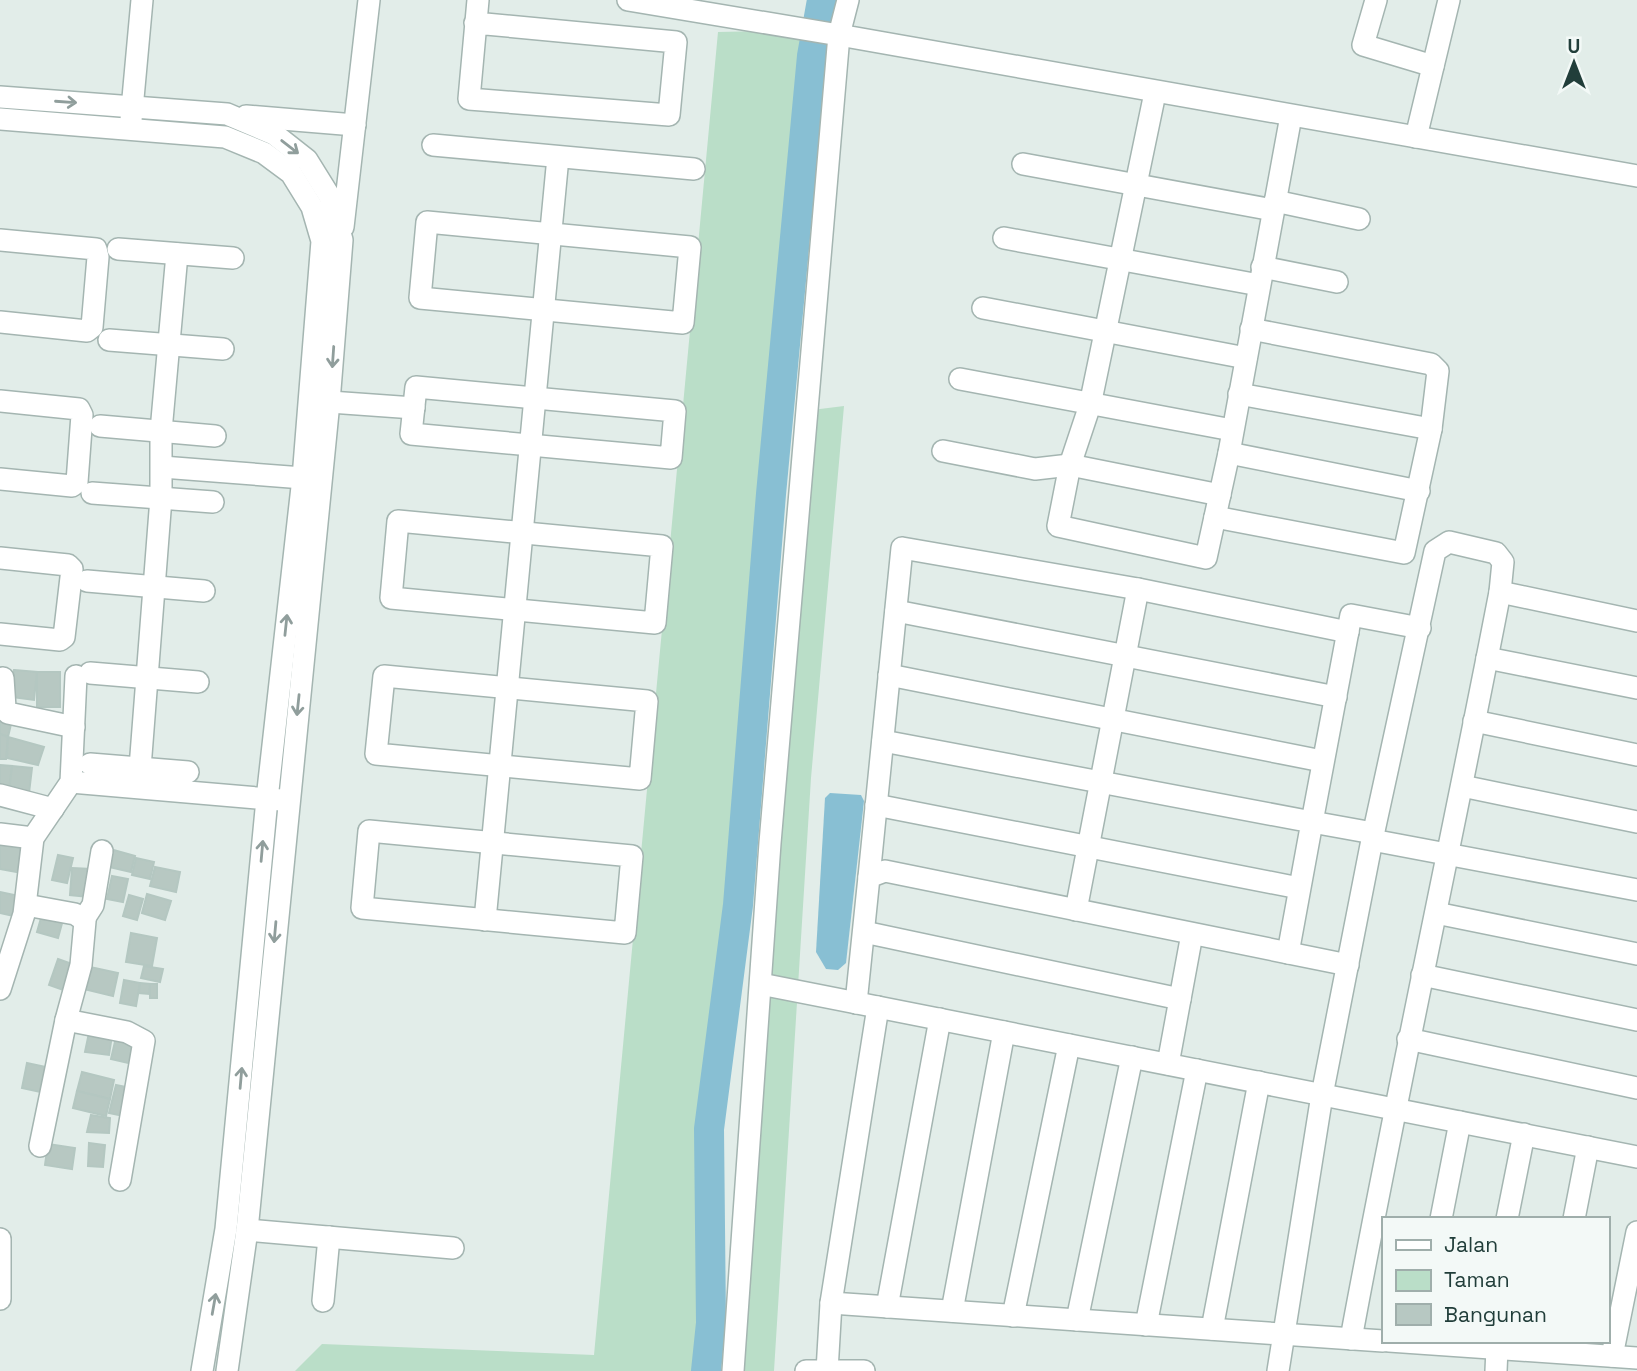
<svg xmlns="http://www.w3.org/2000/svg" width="1637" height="1371" font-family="'Space Grotesk',sans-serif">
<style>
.green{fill:#badec8}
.water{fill:#88bfd3}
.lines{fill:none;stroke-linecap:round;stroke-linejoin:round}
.river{stroke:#88bfd3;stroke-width:30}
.building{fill:#b7c8c2;stroke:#b4c7c1;stroke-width:2}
.minor-casing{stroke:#a4b5b1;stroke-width:24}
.minor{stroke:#fff;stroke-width:21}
.oneway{stroke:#909e9c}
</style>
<rect width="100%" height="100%" fill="#e2ede9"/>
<!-- green -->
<g class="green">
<polygon points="816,30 778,419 738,905 709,1134 711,1323 706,1371 295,1371 322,1344 594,1355 718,32"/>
<polygon points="844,406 811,778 774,1371 732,1371 804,411"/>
</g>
<!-- water -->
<polygon class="water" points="830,793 861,795 864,801 846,963 838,970 826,969 816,952 825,798"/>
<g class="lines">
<!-- river -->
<polyline class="river" points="706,1371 711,1323 709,1129 738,905 771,494 812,56 822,0"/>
</g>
<!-- building -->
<g class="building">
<polygon points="14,670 37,672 34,700 11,697"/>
<rect x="37" y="672" width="23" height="35"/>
<polygon points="0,717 12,720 8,737 0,734"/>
<polygon points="0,734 8,737 6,759 0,759"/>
<polygon points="8,737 44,747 38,765 7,758"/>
<polygon points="0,765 12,766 9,790 0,789"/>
<polygon points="12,766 32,768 29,793 9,792"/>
<polygon points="0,837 23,842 17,872 0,869"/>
<polygon points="110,849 135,856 131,872 105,866"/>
<polygon points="58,855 73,858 67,883 52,880"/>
<polygon points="136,858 154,862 150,879 132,875"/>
<polygon points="155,867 180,872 176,892 150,886"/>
<polygon points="72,868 91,869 88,897 70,895"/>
<polygon points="112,876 128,879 123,902 107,899"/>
<polygon points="0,892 19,896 14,916 0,913"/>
<polygon points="147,894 171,901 165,920 142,913"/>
<polygon points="129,895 143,899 137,920 123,916"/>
<polygon points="43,911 64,916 58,938 37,932"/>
<polygon points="131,933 157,938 152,966 126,962"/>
<polygon points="58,959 78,966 69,992 49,985"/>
<polygon points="144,966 163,969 160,982 141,978"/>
<polygon points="90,967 118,973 113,996 84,989"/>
<polygon points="124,980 140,983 136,1006 120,1003"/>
<polygon points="140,983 150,984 149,994 139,993"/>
<rect x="150" y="984" width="7" height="14"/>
<polygon points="90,1028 113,1029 109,1055 85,1052"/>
<polygon points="117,1033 139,1038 133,1064 111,1059"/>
<polygon points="27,1063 55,1069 50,1094 22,1088"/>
<polygon points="82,1072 114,1080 110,1099 77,1091"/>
<polygon points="116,1085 131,1088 124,1116 109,1113"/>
<polygon points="77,1091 110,1099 106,1116 73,1108"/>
<polygon points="91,1115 110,1118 109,1133 87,1132"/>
<polygon points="89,1143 105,1145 103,1167 88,1166"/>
<polygon points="48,1144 75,1148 72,1169 45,1165"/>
</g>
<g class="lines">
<!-- minor casing -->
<g class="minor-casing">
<g id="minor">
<polyline points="628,0 839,35 770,843 733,1371"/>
<polyline points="848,0 839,35 1637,176"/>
<polyline points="1376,0 1363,45 1433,66"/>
<polyline points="475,23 676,42 669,115 469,99 478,0"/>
<polyline points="1155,93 1090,405 1070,465 1058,526 1206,558 1229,453 1291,116"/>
<polyline points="0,97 227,114 274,134 307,160 330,197 342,240 329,402 247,1230 227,1371"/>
<polyline points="246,116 355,125"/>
<polyline points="0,119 225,137 264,153 291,173 312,207 322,241 303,478 267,799 226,1229 202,1371"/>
<polyline points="131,120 142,0"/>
<polyline points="1416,137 1449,0"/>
<polyline points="433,145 694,169"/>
<polyline points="1023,164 1273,210"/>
<polyline points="1275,201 1359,219"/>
<polygon points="427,222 690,247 683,323 420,298"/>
<polyline points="343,227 369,0"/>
<polyline points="1004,238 1259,285"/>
<polyline points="0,240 96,249 98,257 92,327 87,331 0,322"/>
<polyline points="118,249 233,258"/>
<polyline points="1262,267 1337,282"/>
<polyline points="983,308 1246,358"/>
<polyline points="109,340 223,349"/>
<polyline points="960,379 1232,430"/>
<polygon points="416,387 675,411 671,458 411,434"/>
<polyline points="1239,394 1431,429 1438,371 1431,364 1251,329"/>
<polyline points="0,401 79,409 82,415 77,482 72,486 0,479"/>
<polyline points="316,401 414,408"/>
<polyline points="100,426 215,436"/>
<polyline points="943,451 1035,469 1070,465 1220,495"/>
<polyline points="1229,453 1419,491"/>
<polyline points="162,467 303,478"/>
<polyline points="92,493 213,502"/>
<polyline points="1215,517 1404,553 1431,429"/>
<polygon points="398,521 662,546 655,623 391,598"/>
<polyline points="0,558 68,565 72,569 64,637 60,640 0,634"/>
<polyline points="87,581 204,591"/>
<polyline points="896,611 1336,697"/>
<polyline points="1487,658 1637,688"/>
<polyline points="90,673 198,682"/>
<polyline points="889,675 1322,761"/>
<polygon points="384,676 647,701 640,779 376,754"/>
<polyline points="3,678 5,708 8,713 74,727"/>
<polyline points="1474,721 1637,755"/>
<polyline points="883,741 1312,822 1288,953"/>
<polyline points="90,764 188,772"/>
<polyline points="140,768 161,498 161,431 177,254"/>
<polyline points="71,782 281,800"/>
<polyline points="1462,786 1637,822"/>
<polyline points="0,795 53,809"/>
<polyline points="876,805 1299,888"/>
<polygon points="369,831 632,856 625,933 362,908"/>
<polyline points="1373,833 1312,822 1351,615 1420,628"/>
<polyline points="0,834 33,838"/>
<polyline points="1372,840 1637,890"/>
<polyline points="869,877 902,548 1138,589 1348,632"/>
<polyline points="26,905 75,914 85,921 81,965 66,1020 127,1032 144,1041 120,1180"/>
<polyline points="1076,910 1138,589"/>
<polyline points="1436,913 1637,954"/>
<polyline points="84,919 93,905 102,851"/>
<polyline points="485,920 558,157"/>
<polyline points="864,932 1180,999"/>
<polyline points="1422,975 1637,1020"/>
<polyline points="761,984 1637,1157"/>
<polyline points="0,989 24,914 33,838 71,782 76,676"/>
<polyline points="856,1003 869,877 885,871 1348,965"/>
<polyline points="1408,1039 1637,1088"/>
<polyline points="1168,1064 1192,934"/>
<polyline points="40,1146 66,1020"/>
<polyline points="1441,1219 1460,1122"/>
<polyline points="1507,1219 1524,1134"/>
<polyline points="1574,1219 1588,1147"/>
<polyline points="247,1230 453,1248"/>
<polyline points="0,1239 0,1299"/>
<polyline points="323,1301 329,1237"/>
<polyline points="831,1303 1383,1341"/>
<polyline points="887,1307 940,1019"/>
<polyline points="952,1311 1004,1032"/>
<polyline points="1013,1316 1069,1045"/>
<polyline points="1077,1320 1132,1057"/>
<polyline points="1146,1325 1197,1070"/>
<polyline points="1212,1329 1259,1082"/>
<path d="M 1351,1339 C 1397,1089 1452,841 1500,592"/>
<polyline points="1389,1341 1637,1358"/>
<polyline points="1612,1356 1637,1232"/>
<polyline points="806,1371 864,1371"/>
<polyline points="827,1371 831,1303 878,1007"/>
<polyline points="1278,1371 1322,1095 1372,840 1435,551 1449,542 1496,553 1503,562 1500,592 1637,621"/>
<polyline points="1496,1371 1497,1348"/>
</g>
</g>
<!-- minor -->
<use href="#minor" class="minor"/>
</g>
<!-- one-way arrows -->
<defs><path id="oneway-shaft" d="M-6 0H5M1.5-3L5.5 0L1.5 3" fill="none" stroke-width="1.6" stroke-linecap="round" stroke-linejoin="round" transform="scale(1.75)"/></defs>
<g class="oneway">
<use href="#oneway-shaft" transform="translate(66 102) rotate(4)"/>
<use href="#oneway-shaft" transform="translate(290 147) rotate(38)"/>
<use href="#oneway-shaft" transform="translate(333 357) rotate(94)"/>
<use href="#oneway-shaft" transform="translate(286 625) rotate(-84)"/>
<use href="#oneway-shaft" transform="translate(298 705) rotate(96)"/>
<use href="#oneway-shaft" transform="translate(262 851) rotate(-85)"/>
<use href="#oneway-shaft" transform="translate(275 932) rotate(95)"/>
<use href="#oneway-shaft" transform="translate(241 1078) rotate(-85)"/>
<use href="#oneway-shaft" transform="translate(214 1304) rotate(-80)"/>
</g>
<!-- legend -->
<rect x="1382" y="1217" width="228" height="126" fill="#f3f9f7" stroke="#9faeab" stroke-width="2"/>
<rect x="1396" y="1240" width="35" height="10" fill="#ffffff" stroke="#9faeab" stroke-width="2"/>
<text x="1444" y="1252" font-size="21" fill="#213e3a">Jalan</text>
<rect x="1396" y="1270" width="35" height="21" fill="#badec8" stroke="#9faeab" stroke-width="2"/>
<text x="1444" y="1287" font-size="21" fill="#213e3a">Taman</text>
<rect x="1396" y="1304" width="35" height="21" fill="#b7c8c2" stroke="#9faeab" stroke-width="2"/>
<text x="1444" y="1322" font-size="21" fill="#213e3a">Bangunan</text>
<!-- north arrow -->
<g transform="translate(1574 63)" stroke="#f3f9f7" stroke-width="5" paint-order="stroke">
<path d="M0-5L12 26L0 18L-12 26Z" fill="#213e3a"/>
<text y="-10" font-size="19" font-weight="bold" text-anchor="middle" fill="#213e3a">U</text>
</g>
</svg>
